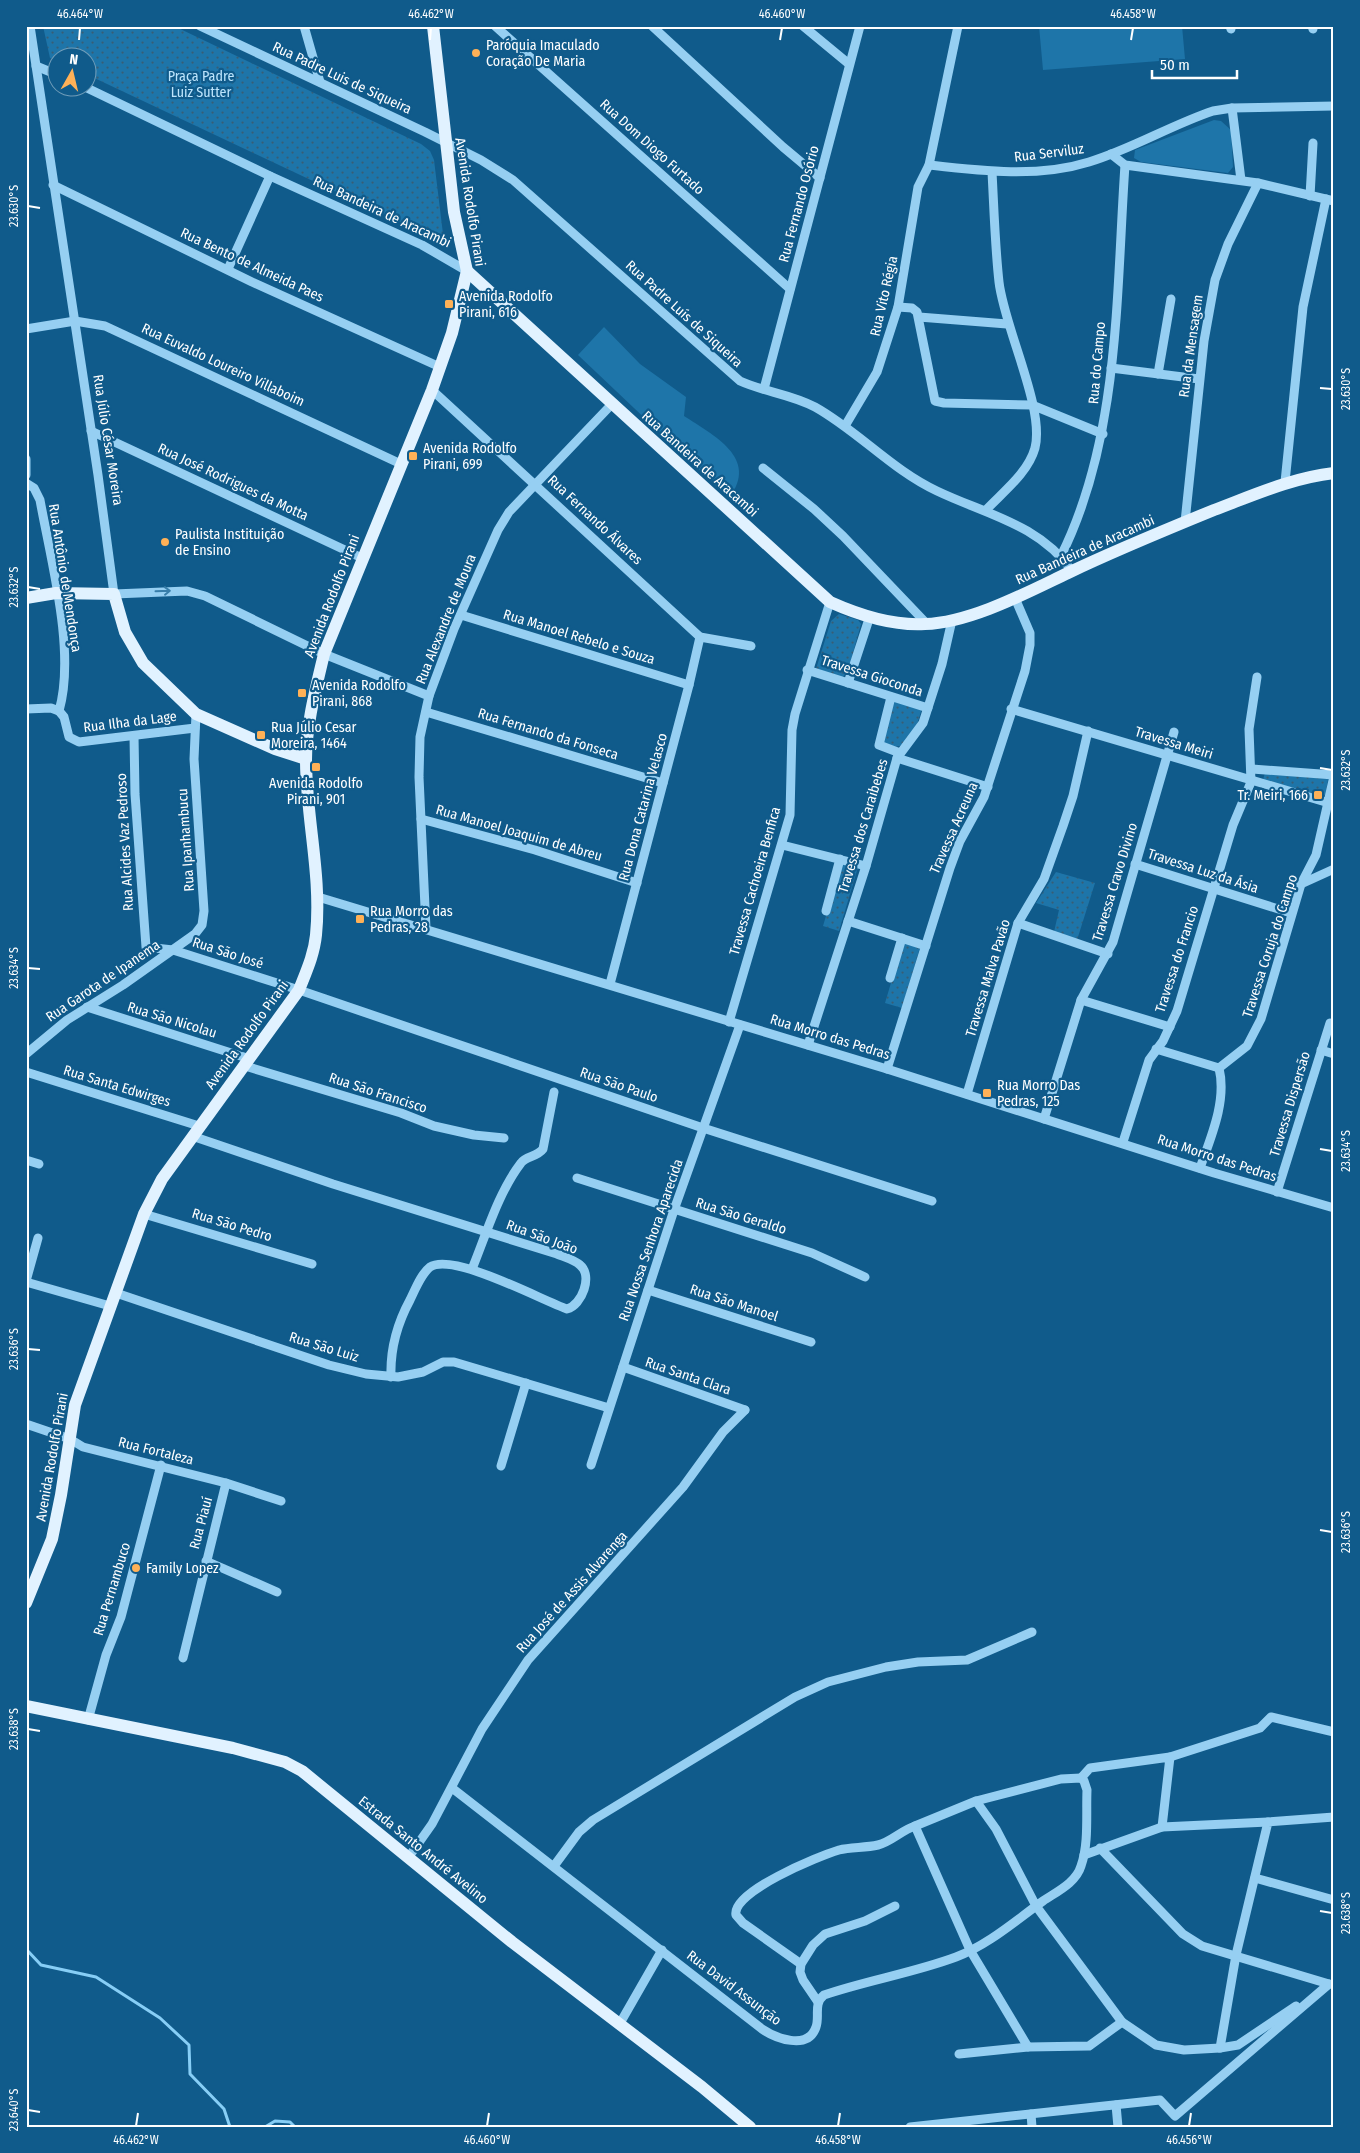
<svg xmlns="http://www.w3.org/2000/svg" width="1360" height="2153" font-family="'Fira Sans Condensed',sans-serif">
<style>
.grass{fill:#1e75a9}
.park{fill:url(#park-dots)}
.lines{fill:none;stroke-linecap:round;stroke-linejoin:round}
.stream{stroke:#87cef6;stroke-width:3}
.minor{stroke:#96cff2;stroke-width:9}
.major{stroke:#e1f2ff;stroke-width:12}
.oneway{stroke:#387eaa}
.ticks{fill:none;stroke:#fff;stroke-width:2}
.poi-dot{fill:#ffb157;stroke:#105b8b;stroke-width:2}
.labels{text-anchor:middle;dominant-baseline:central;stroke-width:4.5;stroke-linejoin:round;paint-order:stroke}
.poi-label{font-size:14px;fill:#fff;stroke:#105b8b;text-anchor:start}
.park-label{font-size:14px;fill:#bde5fd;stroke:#105b8b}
.street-label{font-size:14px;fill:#fff;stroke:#105b8b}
.neatline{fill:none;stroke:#fff;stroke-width:2}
.ticks-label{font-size:12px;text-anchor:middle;fill:#fff}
</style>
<defs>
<pattern id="park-dots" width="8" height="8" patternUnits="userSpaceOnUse" patternTransform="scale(1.25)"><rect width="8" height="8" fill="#1e75a9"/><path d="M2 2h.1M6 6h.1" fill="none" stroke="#375e76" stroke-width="1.8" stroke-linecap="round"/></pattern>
</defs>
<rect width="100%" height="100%" fill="#105b8b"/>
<!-- grass -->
<g class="grass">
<polygon points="1039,26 1182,26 1185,59 1043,70"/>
<polygon points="1214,120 1221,121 1231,130 1233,167 1228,173 1141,162 1134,158 1135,150"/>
<path d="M 604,327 L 640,364 L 686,397 L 684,416 C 713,435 760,458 729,498 L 578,355 Z"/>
</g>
<!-- park -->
<g class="park">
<polygon points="43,26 174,26 421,144 430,151 434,160 443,234 438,239 434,238 88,75 88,58 58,58 57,61 50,58"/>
<polygon points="839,614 858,620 861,624 848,671 842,678 816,669 831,621"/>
<polygon points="894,701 922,708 916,728 904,745 895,747 882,743"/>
<polygon points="1265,773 1328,779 1326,794 1322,797 1262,783"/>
<polygon points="842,862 858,867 839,931 823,926"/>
<polygon points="1056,872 1095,883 1077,940 1054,932 1059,910 1036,903"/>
<polygon points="904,939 921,944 902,1008 885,1003"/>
</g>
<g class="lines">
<!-- stream -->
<g class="stream">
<polyline points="26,1949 41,1965 96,1977 160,2018 189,2045 190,2074 224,2109 230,2127"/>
<polyline points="265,2127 275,2121 290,2122 295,2127"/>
</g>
<!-- minor -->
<g class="minor">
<polyline points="30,26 98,475 114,594 187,591 205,596 324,654 429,696"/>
<path d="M 200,26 L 425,132 L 481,160 L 513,180 L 740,381 C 764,392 791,394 815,407 C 858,431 892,470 937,491 C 985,514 1039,524 1072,571"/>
<polyline points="304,26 320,82"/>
<polyline points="495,26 790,289"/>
<polyline points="652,26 783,147 820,178"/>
<polyline points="803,26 849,64"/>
<polyline points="1230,26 1231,29"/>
<polyline points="1312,26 1313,29"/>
<polyline points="36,66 58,75"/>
<polyline points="87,88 270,176 422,245 467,271"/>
<polyline points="1232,108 1241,180"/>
<polyline points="1111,154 1125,165 1258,183 1334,201"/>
<path d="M 929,165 C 981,171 1038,178 1089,162 C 1132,149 1171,125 1213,111 L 1232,108 L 1334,106"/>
<polyline points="53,185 252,282 440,367"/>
<polyline points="1310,196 1313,143"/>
<polyline points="228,269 270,176"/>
<polyline points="898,307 912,308 917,312 935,401 944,403 1032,405 1103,434"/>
<polyline points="919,317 1007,324"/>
<polyline points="26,329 75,321 105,326 401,464"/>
<polyline points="1111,368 1199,379"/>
<polyline points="1158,374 1171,299"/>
<polyline points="764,389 860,26"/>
<polyline points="432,390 700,637 751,646"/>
<polyline points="845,426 877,372 898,307 918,187 929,165 958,26"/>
<polyline points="91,431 362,558"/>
<polyline points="26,459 26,475"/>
<polyline points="763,468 814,509 843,536 927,624"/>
<polyline points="1285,482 1303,307 1326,199"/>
<path d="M 26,483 L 34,488 L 40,500 C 51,561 76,652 59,711"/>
<path d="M 986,510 C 1003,492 1028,473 1035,448 C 1045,408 1004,327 999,282 C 995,246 994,209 992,172"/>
<polyline points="1185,522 1204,341 1215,280 1228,244 1258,183"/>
<path d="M 1061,556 C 1120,437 1116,295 1125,165"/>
<polyline points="461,615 689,685"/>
<polyline points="807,670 928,708"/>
<polyline points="848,683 870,616"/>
<polyline points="891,697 879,745 900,753"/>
<polyline points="26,709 51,708 59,711"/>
<polyline points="1011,709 1329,803"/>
<polyline points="59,711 64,717 69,737 79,742 195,728"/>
<polyline points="426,712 663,783"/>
<polyline points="134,736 135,794 146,947 173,950 299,990 703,1128 932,1201"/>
<polyline points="897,758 988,787"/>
<polyline points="1252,769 1334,775"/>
<polyline points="421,819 535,850 637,883"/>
<polyline points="782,845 866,866"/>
<polyline points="1135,864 1291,913"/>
<polyline points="1301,884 1334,869"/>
<polyline points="318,897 887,1069 1214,1173 1334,1208"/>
<polyline points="826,911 840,859"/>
<polyline points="848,921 926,946"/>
<polyline points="1018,923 1108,954"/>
<polyline points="426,929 419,777 420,737 429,696 454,629 498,530 509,512 612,404"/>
<polyline points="890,978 902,938"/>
<polyline points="610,984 689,685 700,637"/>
<polyline points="1081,1000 1170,1027"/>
<polyline points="87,1007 250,1059"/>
<polyline points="729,1022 790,815 792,730 795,714 830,602"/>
<polyline points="808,1045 866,866 897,758 923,723 942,664 952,620"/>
<polyline points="1156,1049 1219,1068"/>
<polyline points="1321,1050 1334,1054"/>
<polyline points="26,1054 67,1020 123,985 195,934 202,925 204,911 194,759 196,714"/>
<polyline points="245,1066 401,1113 434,1126 474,1135 504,1138"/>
<polyline points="887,1069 950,868 960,841 984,797 1025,671 1030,645 1030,633 1015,598"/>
<polyline points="26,1072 199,1126"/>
<polyline points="967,1094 1018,923 1044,879 1063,826 1073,796 1088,731"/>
<polyline points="1044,1119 1081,1000 1113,942 1174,732"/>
<path d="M 192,1136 L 333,1184 L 557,1254 C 564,1257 575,1260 580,1265 C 593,1276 582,1305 567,1309 C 541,1300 453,1252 430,1267 C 421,1274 415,1290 410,1300 C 397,1324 390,1349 391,1377"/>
<polyline points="1123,1142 1149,1060 1163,1041 1177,1011 1233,825 1251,782 1249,729 1257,677"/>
<polyline points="26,1160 39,1164"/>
<path d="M 1200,1168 C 1211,1137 1227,1101 1219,1068 L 1247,1046 L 1261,1019 L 1301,884 L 1316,855 L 1334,776"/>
<polyline points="577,1178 812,1253 865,1277"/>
<polyline points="1277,1192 1330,1023"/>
<polyline points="144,1214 312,1264"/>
<path d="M 472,1269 C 486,1235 498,1193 521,1163 C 526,1156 537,1157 543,1149 L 554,1092"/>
<polyline points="26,1281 38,1238"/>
<polyline points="26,1282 110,1306"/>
<polyline points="648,1290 811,1342"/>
<polyline points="116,1293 329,1365 366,1374 398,1377 423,1372 443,1362 454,1362 609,1408"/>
<polyline points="623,1367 745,1410"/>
<polyline points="26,1424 70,1439 83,1447 226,1483 281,1501"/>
<polyline points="591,1465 674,1210 740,1025"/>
<polyline points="501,1466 526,1383"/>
<polyline points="206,1561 277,1592"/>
<polyline points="183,1658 226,1483"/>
<polyline points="88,1720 106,1655 121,1617 161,1465"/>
<polyline points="1170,1757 1260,1728 1271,1717 1334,1732"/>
<polyline points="1081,1778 1090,1768 1170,1757 1162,1827"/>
<path d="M 452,1788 L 762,2029 C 775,2038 808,2051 816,2027 C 820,2016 813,2004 824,1995 C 868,1980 913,1973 956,1957 C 988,1945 1015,1921 1043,1901 C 1056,1892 1076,1883 1081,1866 C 1089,1844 1086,1814 1087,1790 L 1084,1781 L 1081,1778 L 1061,1779 L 976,1801 L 996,1829 L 1036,1906 L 1122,2022"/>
<polyline points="915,1826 976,1801"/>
<polyline points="1100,1848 1183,1934 1202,1946 1329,1984"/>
<polyline points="1084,1855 1162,1827 1268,1822"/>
<polyline points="408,1858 432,1824 482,1729 528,1660 683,1487 723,1432 745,1410"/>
<polyline points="554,1866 579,1832 593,1820 795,1697 828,1682 886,1667 918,1662 967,1660 1032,1632"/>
<polyline points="1255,1878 1334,1900"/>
<path d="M 801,1964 L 743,1923 L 736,1915 C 731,1892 819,1856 839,1850 C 851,1847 865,1848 878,1845 C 891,1842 902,1830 915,1826 L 970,1950 L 1028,2047"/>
<polyline points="818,2002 803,1980 800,1972 801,1964 813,1945 825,1934 865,1921 895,1906"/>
<polyline points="619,2025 662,1950"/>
<polyline points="1220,2048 1238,2045 1296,2006"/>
<polyline points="959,2054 1028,2047 1089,2046 1122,2022 1156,2045 1184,2050 1220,2048 1236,1955 1268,1822 1334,1817"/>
<polyline points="1116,2105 1118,2127"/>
<polyline points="1031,2114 1032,2127"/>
<polyline points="910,2127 1160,2100 1175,2116 1329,1984"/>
</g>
<!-- major -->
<g class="major">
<path d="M 467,271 L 830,602 C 859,615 893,626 925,624 C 970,623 1028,592 1068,573 C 1116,550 1165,530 1214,510 C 1254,495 1291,478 1334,473"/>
<polyline points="26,598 56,593 114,594 125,632 143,663 196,714 275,749 306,759"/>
<path d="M 26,1603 L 52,1539 L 61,1495 L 75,1405 L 144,1214 L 162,1179 L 299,990 C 306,972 314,955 316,935 C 322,876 306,818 306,760 C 306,725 316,688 324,654 L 432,390 L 452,333 L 467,271 L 454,212 L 433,26"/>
<polyline points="26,1706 233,1748 285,1762 302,1771 512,1942 702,2087 750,2127"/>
</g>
</g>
<!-- one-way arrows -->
<defs><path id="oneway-shaft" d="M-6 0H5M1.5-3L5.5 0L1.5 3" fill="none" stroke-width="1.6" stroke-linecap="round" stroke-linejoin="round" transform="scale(1.25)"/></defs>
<use class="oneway" href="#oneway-shaft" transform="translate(163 591) rotate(-2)"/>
<!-- ticks -->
<path class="ticks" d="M 79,40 L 80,28M 430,40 L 431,28M 780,40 L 782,28M 1131,40 L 1133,28M 28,206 L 40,208M 1320,388 L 1332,389M 28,587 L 40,589M 1320,768 L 1332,770M 28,968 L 40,969M 1320,1149 L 1332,1151M 28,1349 L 40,1350M 1320,1530 L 1332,1532M 28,1729 L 40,1731M 1320,1911 L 1332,1913M 28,2110 L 40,2112M 136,2126 L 138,2113M 487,2126 L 489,2113M 838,2126 L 840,2113M 1189,2126 L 1191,2113"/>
<!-- markers -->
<g class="poi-dot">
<circle cx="476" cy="53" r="5"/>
<rect x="444" y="299" width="10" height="10" rx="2.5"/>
<rect x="408" y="451" width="10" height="10" rx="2.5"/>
<circle cx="165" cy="542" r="5"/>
<rect x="297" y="688" width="10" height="10" rx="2.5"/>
<rect x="256" y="730" width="10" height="10" rx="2.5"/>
<rect x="311" y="762" width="10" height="10" rx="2.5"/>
<rect x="1313" y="790" width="10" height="10" rx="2.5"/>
<rect x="355" y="914" width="10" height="10" rx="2.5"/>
<rect x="982" y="1088" width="10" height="10" rx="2.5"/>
<circle cx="136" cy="1568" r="5"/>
</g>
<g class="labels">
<!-- poi labels -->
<g class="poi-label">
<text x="486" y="45">Paróquia Imaculado<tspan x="486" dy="16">Coração De Maria</tspan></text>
<text x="459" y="296">Avenida Rodolfo<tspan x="459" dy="16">Pirani, 616</tspan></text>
<text x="423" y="448">Avenida Rodolfo<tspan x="423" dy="16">Pirani, 699</tspan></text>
<text x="175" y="534">Paulista Instituição<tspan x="175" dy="16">de Ensino</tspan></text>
<text x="312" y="685">Avenida Rodolfo<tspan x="312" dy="16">Pirani, 868</tspan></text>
<text x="271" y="727">Rua Júlio Cesar<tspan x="271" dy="16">Moreira, 1464</tspan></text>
<text x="316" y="783" text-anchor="middle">Avenida Rodolfo<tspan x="316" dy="16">Pirani, 901</tspan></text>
<text x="1308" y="795" text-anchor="end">Tr. Meiri, 166</text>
<text x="370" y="911">Rua Morro das<tspan x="370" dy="16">Pedras, 28</tspan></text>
<text x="997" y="1085">Rua Morro Das<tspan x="997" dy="16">Pedras, 125</tspan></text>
<text x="146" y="1568">Family Lopez</text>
</g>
<!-- park labels -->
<g class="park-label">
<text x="201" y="76">Praça Padre<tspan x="201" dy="16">Luiz Sutter</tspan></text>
</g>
<!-- street labels -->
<g class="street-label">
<text transform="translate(342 78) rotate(25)">Rua Padre Luis de Siqueira</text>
<text transform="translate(652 147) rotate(42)">Rua Dom Diogo Furtado</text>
<text transform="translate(1049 153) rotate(-7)">Rua Serviluz</text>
<text transform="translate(470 202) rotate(81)">Avenida Rodolfo Pirani</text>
<text transform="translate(799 204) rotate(-75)">Rua Fernando Osório</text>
<text transform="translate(382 212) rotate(25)">Rua Bandeira de Aracambi</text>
<text transform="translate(252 265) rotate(25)">Rua Bento de Almeida Paes</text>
<text transform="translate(884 296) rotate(-77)">Rua Vito Régia</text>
<text transform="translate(684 314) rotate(42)">Rua Padre Luís de Siqueira</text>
<text transform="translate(1191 346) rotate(-82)">Rua da Mensagem</text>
<text transform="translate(1097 363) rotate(-85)">Rua do Campo</text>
<text transform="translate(223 365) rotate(25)">Rua Euvaldo Loureiro Villaboim</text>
<text transform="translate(108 440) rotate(81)">Rua Júlio César Moreira</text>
<text transform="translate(700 464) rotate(42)">Rua Bandeira de Aracambi</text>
<text transform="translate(233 482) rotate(25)">Rua José Rodrigues da Motta</text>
<text transform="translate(595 520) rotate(43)">Rua Fernando Álvares</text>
<text transform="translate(1085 550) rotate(-24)">Rua Bandeira de Aracambi</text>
<text transform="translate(65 578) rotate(81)">Rua Antônio de Mendonça</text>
<text transform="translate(332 596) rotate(-69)">Avenida Rodolfo Pirani</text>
<text transform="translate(446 619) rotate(-68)">Rua Alexandre de Moura</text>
<text transform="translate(579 637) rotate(17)">Rua Manoel Rebelo e Souza</text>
<text transform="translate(872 676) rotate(18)">Travessa Gioconda</text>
<text transform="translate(130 722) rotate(-7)">Rua Ilha da Lage</text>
<text transform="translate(548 734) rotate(17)">Rua Fernando da Fonseca</text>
<text transform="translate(1174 743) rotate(17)">Travessa Meiri</text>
<text transform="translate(643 807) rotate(-75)">Rua Dona Catarina Velasco</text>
<text transform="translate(863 826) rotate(-73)">Travessa dos Caraibebes</text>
<text transform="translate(954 828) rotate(-66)">Travessa Acreuna</text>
<text transform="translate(519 833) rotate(16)">Rua Manoel Joaquim de Abreu</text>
<text transform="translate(186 840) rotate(-94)">Rua Ipanhambucu</text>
<text transform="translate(125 842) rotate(-93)">Rua Alcides Vaz Pedroso</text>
<text transform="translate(1203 871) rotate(18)">Travessa Luz da Ásia</text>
<text transform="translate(755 881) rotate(-74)">Travessa Cachoeira Benfica</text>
<text transform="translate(1115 882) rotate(-73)">Travessa Cravo Divino</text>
<text transform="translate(1270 946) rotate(-72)">Travessa Coruja do Campo</text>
<text transform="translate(228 953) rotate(18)">Rua São José</text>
<text transform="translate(1177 959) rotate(-72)">Travessa do Francio</text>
<text transform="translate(988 978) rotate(-73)">Travessa Malva Pavão</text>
<text transform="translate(103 981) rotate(-34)">Rua Garota de Ipanema</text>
<text transform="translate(172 1020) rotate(17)">Rua São Nicolau</text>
<text transform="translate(247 1035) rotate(-54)">Avenida Rodolfo Pirani</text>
<text transform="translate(830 1037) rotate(17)">Rua Morro das Pedras</text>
<text transform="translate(619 1085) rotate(19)">Rua São Paulo</text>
<text transform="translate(117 1086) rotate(17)">Rua Santa Edwirges</text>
<text transform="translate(378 1093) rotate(18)">Rua São Francisco</text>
<text transform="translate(1290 1104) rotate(-73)">Travessa Dispersão</text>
<text transform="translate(1217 1158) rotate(18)">Rua Morro das Pedras</text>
<text transform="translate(741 1216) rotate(17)">Rua São Geraldo</text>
<text transform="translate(232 1225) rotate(17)">Rua São Pedro</text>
<text transform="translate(542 1237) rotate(20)">Rua São João</text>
<text transform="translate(651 1240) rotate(-71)">Rua Nossa Senhora Aparecida</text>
<text transform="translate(734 1303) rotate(18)">Rua São Manoel</text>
<text transform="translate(324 1347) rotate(17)">Rua São Luiz</text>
<text transform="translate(688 1376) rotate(19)">Rua Santa Clara</text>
<text transform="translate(156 1451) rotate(14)">Rua Fortaleza</text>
<text transform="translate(52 1457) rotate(-80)">Avenida Rodolfo Pirani</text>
<text transform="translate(201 1523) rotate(-75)">Rua Piauí</text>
<text transform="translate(112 1589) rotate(-73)">Rua Pernambuco</text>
<text transform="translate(572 1592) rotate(-48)">Rua José de Assis Alvarenga</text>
<text transform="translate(423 1850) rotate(39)">Estrada Santo André Avelino</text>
<text transform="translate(734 1988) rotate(37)">Rua David Assunção</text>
</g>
</g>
<!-- border -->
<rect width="1360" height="2153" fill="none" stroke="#105b8b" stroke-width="55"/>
<!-- north arrow -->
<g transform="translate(72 72) rotate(8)"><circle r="24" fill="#105b8b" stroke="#709db9"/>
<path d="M0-4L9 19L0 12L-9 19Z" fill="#ffb157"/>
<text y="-8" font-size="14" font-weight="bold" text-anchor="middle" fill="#ffffff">N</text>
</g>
<!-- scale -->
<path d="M1152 70v8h85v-8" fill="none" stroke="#ffffff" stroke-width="2.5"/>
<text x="1160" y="70" font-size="15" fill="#ffffff" stroke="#105b8b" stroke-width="4" paint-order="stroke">50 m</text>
<rect x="28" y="28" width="1304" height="2098" class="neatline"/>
<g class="ticks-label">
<text x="80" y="18">46.464°W</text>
<text x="431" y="18">46.462°W</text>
<text x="782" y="18">46.460°W</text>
<text x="1133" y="18">46.458°W</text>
<text transform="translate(14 206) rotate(-90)" y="4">23.630°S</text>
<text transform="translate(1346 389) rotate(-90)" y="4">23.630°S</text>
<text transform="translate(14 587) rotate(-90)" y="4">23.632°S</text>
<text transform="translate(1346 770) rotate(-90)" y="4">23.632°S</text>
<text transform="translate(14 968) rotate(-90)" y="4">23.634°S</text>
<text transform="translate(1346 1151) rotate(-90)" y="4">23.634°S</text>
<text transform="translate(14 1349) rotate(-90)" y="4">23.636°S</text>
<text transform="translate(1346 1532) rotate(-90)" y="4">23.636°S</text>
<text transform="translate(14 1729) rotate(-90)" y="4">23.638°S</text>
<text transform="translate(1346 1913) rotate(-90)" y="4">23.638°S</text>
<text transform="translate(14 2110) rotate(-90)" y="4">23.640°S</text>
<text x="136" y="2144">46.462°W</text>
<text x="487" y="2144">46.460°W</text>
<text x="838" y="2144">46.458°W</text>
<text x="1189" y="2144">46.456°W</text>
</g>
</svg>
